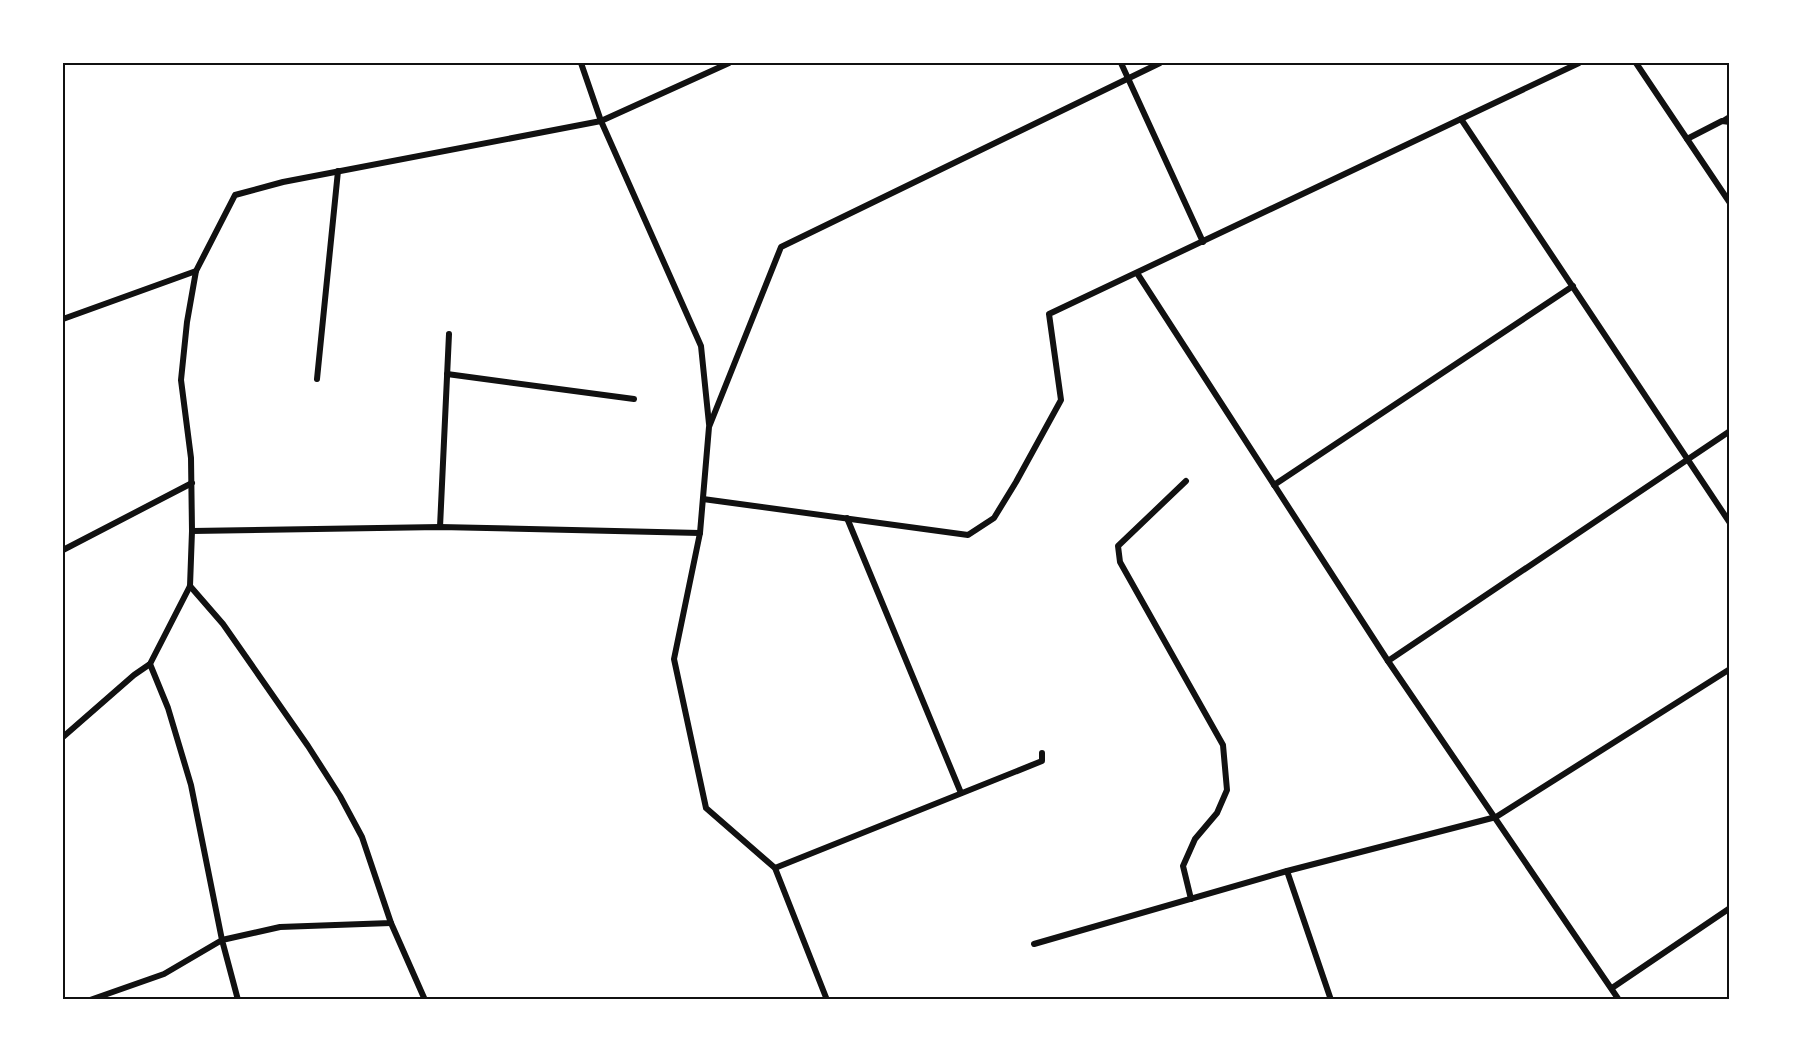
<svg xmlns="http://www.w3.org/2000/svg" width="1793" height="1063" font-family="'Public Sans',sans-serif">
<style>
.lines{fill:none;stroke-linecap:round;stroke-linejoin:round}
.service{stroke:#111;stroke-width:4.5}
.minor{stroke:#111;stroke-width:6}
.neatline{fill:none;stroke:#111;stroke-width:2}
</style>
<rect width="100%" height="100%" fill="#fff"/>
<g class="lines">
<!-- service -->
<polyline class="service" points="1722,121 1730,116"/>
<!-- minor -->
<g class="minor">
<polyline points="581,63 601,121 701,346 709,424"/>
<polyline points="1121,63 1203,242"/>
<polyline points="1636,63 1730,203"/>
<polyline points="1461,119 1730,523"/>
<polyline points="1687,139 1722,121 1730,122"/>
<polyline points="1137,273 1388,661 1619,1000"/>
<polyline points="63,319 196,271 235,195 283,182 601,121 729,63"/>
<polyline points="447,374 634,399"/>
<polyline points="317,379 338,171"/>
<polyline points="1186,481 1118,546 1120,562 1223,745 1227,790 1217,813 1195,839 1183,866 1191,899"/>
<polyline points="1274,485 1573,286"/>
<polyline points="703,499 968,535 994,518 1016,482 1061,400 1049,314 1579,63"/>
<polyline points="847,518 961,793"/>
<polyline points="440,527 449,334"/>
<polyline points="192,531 440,527 700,533"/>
<polyline points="63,550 192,483"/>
<polyline points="190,586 223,624 308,746 340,796 362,837 391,923 280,927 222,940 238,1000"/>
<polyline points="1388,661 1730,431"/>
<polyline points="63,737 134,675 150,664 190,586 192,531 191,458 181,380 187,322 196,271"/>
<polyline points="775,868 1042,761 1042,753"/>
<polyline points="1287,871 1331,1000"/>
<polyline points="391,923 425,1000"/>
<polyline points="1034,944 1287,871 1496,817 1730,669"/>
<polyline points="1612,988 1730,908"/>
<polyline points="90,1000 164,974 222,940 191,785 168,708 150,664"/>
<polyline points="827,1000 775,868 706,808 674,659 700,533 709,427 781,247 1160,63"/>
</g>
</g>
<!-- border -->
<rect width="1793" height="1063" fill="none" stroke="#ffffff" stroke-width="129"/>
<rect x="64" y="64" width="1664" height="934" class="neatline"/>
</svg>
